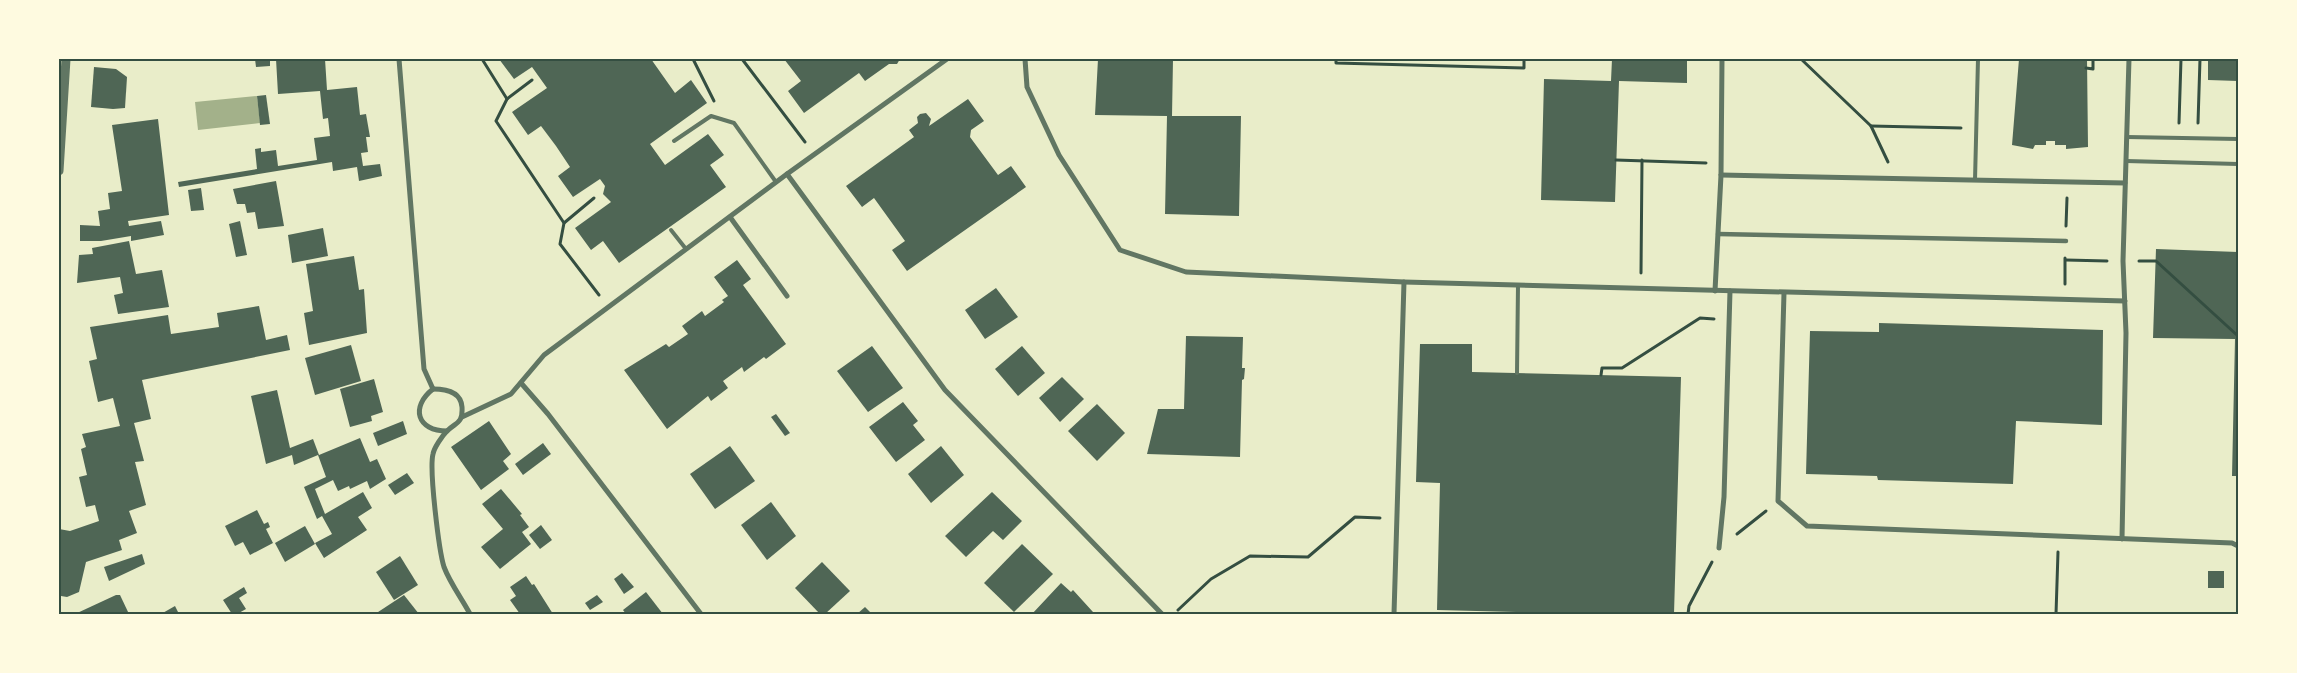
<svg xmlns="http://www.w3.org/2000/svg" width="2297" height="673" font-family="'Space Grotesk',sans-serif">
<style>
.water{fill:#a3b18a}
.building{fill:#4f6655}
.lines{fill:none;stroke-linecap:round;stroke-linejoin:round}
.path{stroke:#344e41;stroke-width:3}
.service{stroke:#617663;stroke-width:4}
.pedestrian{stroke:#617663;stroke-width:4.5}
.minor{stroke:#617663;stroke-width:5}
.tertiary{stroke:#617663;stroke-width:9}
.neatline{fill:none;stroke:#344e41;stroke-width:2}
</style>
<rect width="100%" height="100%" fill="#e9edc9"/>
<!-- water -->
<polygon class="water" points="257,96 260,123 198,130 195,102"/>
<!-- building -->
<g class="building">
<polygon points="255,59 270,59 270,66 256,67"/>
<polygon points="276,59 325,59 327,90 357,87 360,115 366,114 370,137 366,137 368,152 361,153 363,166 380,164 382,176 359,181 357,167 333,171 332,162 179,187 178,182 257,169 255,149 261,148 261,152 276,150 278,166 317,160 314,138 330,136 328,118 323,119 320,91 278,94"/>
<polygon points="499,59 651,59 675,93 691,80 707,103 650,144 665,165 708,134 724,155 710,165 726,187 619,263 603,241 591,250 575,228 611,202 603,194 605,186 600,179 573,197 558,176 570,167 556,146 541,126 528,135 512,112 547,88 532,67 514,79"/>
<polygon points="784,59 900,59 897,64 889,64 865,81 859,73 804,113 788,91 801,81"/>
<polygon points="1098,59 1173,59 1172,116 1241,116 1239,216 1165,214 1167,116 1095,115"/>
<polygon points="1612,59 1687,59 1687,83 1619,81 1615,202 1541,200 1544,79 1611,81"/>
<polygon points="2019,59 2087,59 2088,147 2066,149 2066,145 2055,145 2055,141 2046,141 2046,145 2035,145 2033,149 2012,145"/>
<polygon points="2208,59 2238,59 2238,81 2208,80"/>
<polygon points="94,67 116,69 127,77 125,108 113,109 91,107"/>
<polygon points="266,95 270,124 260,125 257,96"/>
<polygon points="968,99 984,121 971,130 970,137 998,175 1011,166 1026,187 907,271 892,250 905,241 874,198 862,207 846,186 914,137 909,130 918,123 917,117 920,114 926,113 931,119 929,126"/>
<polygon points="158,119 169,215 128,221 129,226 161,221 164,235 131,241 131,236 101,241 80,241 80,225 100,226 98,211 110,209 108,193 122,191 112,125"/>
<polygon points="276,181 284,226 258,229 255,212 247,213 245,204 237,204 233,189"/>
<polygon points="201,188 204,210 191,211 188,190"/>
<polygon points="240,221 247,255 236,257 229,224"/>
<polygon points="323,228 328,256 292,263 288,235"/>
<polygon points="129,241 136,274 162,270 169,307 118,314 114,295 123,293 120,277 77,283 79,255 93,254 92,248"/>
<polygon points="2156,249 2238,252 2238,476 2232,476 2235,339 2153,338"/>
<polygon points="354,256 359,290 364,289 367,333 309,345 304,313 313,311 306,264"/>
<polygon points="737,260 751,279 743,285 786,344 766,359 764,357 744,372 742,367 723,381 728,388 711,401 708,396 667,429 624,370 666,344 669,347 688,334 682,326 702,311 705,316 724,302 722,300 728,296 714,277"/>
<polygon points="996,288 1018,317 985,339 965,310"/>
<polygon points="259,306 266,340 287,335 290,350 142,380 151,419 134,423 144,461 135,462 146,505 129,511 137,533 119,540 122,550 86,562 79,592 67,597 61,596 59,605 59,529 70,531 99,521 95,505 86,507 79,477 87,475 81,449 86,447 82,434 120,426 113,398 98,402 89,361 97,359 90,327 168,315 171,334 219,327 217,313"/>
<polygon points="1879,323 2103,330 2102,425 2016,421 2013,484 1878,480 1877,476 1806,474 1810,331 1879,332"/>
<polygon points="1186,336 1243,337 1242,368 1245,368 1244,379 1242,380 1240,457 1147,454 1158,409 1184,409"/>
<polygon points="1420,344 1472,344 1472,372 1681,377 1674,614 1589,614 1437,610 1440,483 1416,482"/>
<polygon points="351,345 361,381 315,395 305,358"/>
<polygon points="872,346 903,388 868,412 837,371"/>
<polygon points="1022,346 1045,373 1018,396 995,369"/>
<polygon points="1062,377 1084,399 1060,422 1039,398"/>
<polygon points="374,379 383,412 371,416 372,421 350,427 340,389"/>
<polygon points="277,390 290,448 313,439 319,455 360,438 370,462 377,459 386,479 370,489 367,481 350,489 349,486 338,491 333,480 315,489 325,514 363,492 372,508 358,517 367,530 324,558 315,543 332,534 322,516 317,519 304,487 326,477 318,455 294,465 292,455 266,464 251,396"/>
<polygon points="903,402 918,421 913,425 925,440 896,462 869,427"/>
<polygon points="1097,404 1125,433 1097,461 1068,431"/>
<polygon points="776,414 790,433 785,436 771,417"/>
<polygon points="403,421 407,434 378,446 373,433"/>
<polygon points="489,421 511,454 503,461 509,469 481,490 451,447"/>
<polygon points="543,443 551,454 523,475 515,464"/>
<polygon points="730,446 755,481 715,509 690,474"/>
<polygon points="941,446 964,475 931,503 908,474"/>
<polygon points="407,473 414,483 395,495 388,485"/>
<polygon points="501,489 522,514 520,515 529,527 522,532 531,544 500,569 481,547 503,529 482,504"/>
<polygon points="992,492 1022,521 1003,540 993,531 966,557 945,536"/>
<polygon points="771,502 796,536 767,560 741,525"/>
<polygon points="257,510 264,524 268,522 270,527 266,529 273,543 250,555 243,542 235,546 225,526"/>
<polygon points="541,525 552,540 540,549 529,535"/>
<polygon points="305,526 315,544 285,562 275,543"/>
<polygon points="1022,544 1053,574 1014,612 984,583"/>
<polygon points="142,554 145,564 109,581 104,567"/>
<polygon points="400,556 418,585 394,600 376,572"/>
<polygon points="822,562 850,591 825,614 820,614 795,588"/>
<rect x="2208" y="571" width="16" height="17"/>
<polygon points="622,573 634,587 624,594 614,579"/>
<polygon points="526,576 532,585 534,584 553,614 520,614 510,600 516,596 510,587"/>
<polygon points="1061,583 1071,592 1073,590 1093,612 1091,614 1032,614"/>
<polygon points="244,587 247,593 239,598 246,609 237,614 232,614 223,600"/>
<polygon points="646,592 663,614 626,614 623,610"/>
<polygon points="116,595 120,595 129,614 75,614"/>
<polygon points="404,595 419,614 375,614"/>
<polygon points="597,595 603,602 590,610 585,603"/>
<polygon points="175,606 179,614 161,614"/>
<polygon points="865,607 872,614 857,614"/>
</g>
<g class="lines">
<!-- path -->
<g class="path">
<polyline points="482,59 507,99 496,121 564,223 560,244 599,295"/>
<polyline points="693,59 714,101"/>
<polyline points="742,59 805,142"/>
<polyline points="1336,59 1336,63 1524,68 1524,59"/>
<polyline points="1801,59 1871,126 1888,162"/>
<polyline points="2086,68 2093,69 2093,59"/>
<polyline points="507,99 532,80"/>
<polyline points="2179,123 2181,59"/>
<polyline points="2198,123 2200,59"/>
<polyline points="1871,126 1961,128"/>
<polyline points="1616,160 1706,163"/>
<polyline points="564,223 594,198"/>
<polyline points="2066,226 2067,198"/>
<polyline points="2066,260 2107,261"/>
<polyline points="2139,261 2156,261 2238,336"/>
<polyline points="1641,273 1642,160"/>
<polyline points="2065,284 2065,258"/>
<polyline points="1601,375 1602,368 1622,368 1700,318 1714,319"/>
<polyline points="1737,534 1766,511"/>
<polyline points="1178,610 1211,579 1250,556 1308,557 1355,517 1380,518"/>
<polyline points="1688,614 1689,606 1712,562"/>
<polyline points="2056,614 2058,552"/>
</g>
<!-- service -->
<g class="service">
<polyline points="2127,137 2238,139"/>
<polyline points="674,141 711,116 734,123 776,182"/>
<polyline points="2126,161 2238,164"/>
<polyline points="1975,180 1978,59"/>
<polyline points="671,230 686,249"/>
<polyline points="1517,373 1518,285"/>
</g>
<!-- pedestrian -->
<polyline class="pedestrian" points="1718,234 2066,241"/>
<!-- minor -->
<g class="minor">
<polyline points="399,59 424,369 433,389"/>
<polyline points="1025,59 1027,87 1059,155 1120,250 1186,272 1404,282 2125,301"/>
<polyline points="787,174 945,390 1162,614"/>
<polyline points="1721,175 2125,183"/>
<polyline points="730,217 787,296"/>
<polyline points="1715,291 1721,175 1722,59"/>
<polyline points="1784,293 1778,501 1807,526 2232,543 2238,546"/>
<polyline points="521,383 548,414 701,614"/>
<path d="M 433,389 C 446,389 461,392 462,407 C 463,424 456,422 447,431 C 442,436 434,448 433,454 C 429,470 439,551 444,567 C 450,583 462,599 470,614"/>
<path d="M 433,389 C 410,407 417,431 447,431"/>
<polyline points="462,417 511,394 544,355 787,174 947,59"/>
<polyline points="2122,539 2126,333 2123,261 2129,59"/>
<polyline points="1719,548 1724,497 1730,291"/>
<polyline points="1394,614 1404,282"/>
</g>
<!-- tertiary -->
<polyline class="tertiary" points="59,171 66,59"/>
</g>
<!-- border -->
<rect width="2297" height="673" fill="none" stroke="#fefae0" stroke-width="120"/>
<rect x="60" y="60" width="2177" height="553" class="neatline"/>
</svg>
